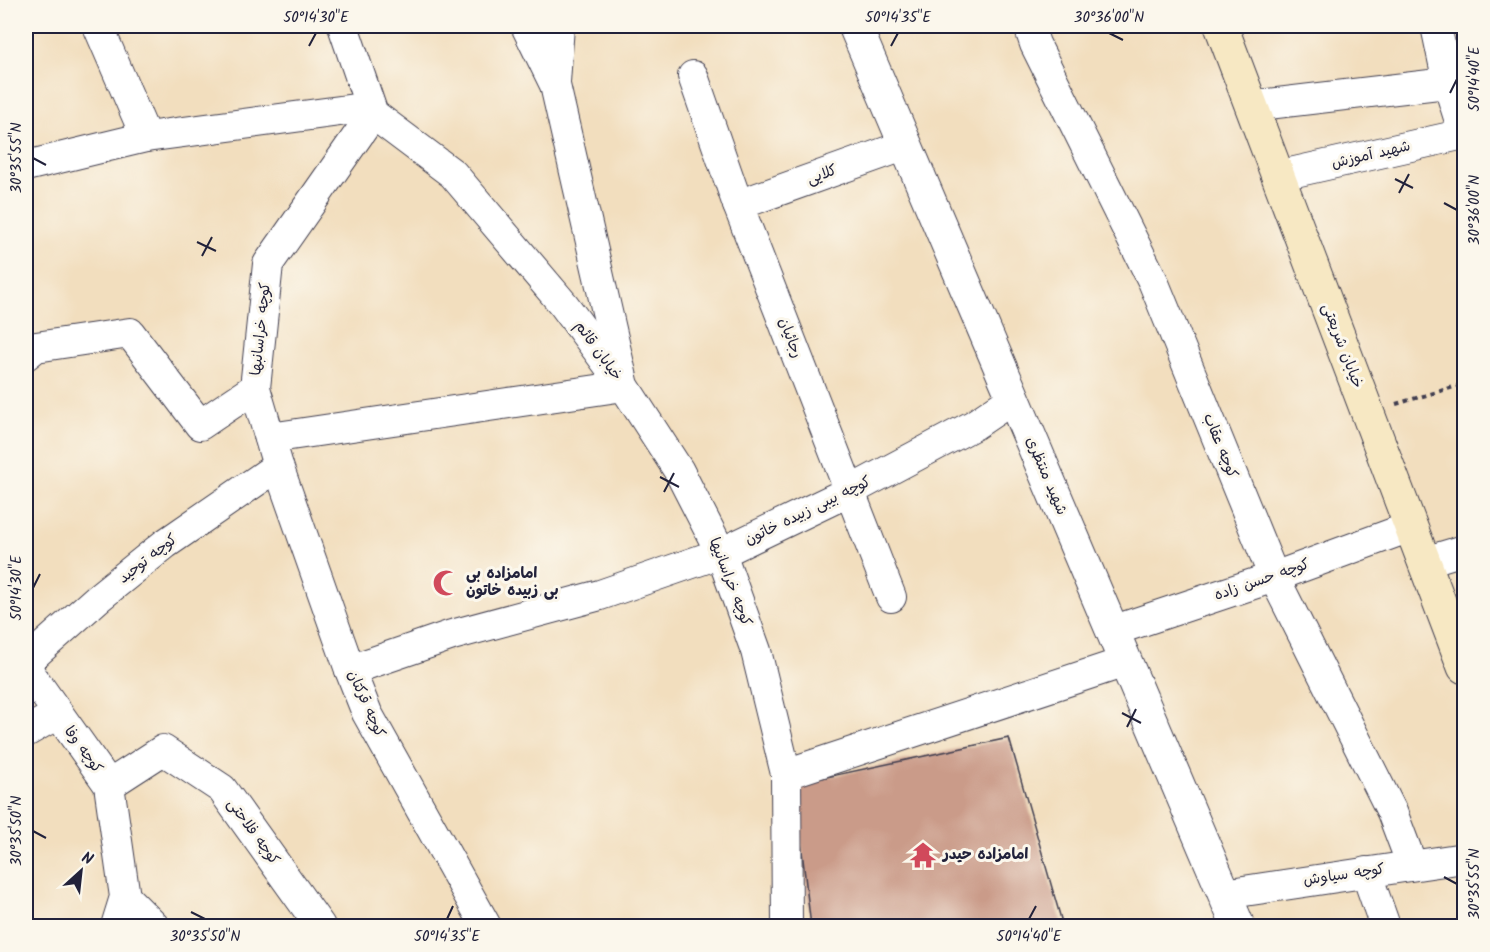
<svg xmlns="http://www.w3.org/2000/svg" width="1490" height="952" font-family="Kalam,'Playpen Sans Arabic',sans-serif">
<style>
.building{fill:#ca9b89}
.lines{fill:none;stroke-linecap:round;stroke-linejoin:round}
.minor-casing{stroke:#413e4f;stroke-width:32}
.tertiary-casing{stroke:#413e4f;stroke-width:35}
.secondary-casing{stroke:#413e4f;stroke-width:35}
.path{stroke:#413e4f;stroke-width:4;stroke-dasharray:4.5 4.5;stroke-linecap:butt}
.minor{stroke:#fff;stroke-width:30}
.tertiary{stroke:#fff;stroke-width:33}
.secondary{stroke:#f7e8c3;stroke-width:33}
.ticks{fill:none;stroke:#22223b;stroke-width:2}
.labels{text-anchor:middle;dominant-baseline:central;stroke-width:6;stroke-linejoin:round;paint-order:stroke}
.street-label{font-size:15px;fill:#22223b;stroke:#fbf7ec}
.poi-label{font-size:15px;font-weight:bold;fill:#22223b;stroke:#fbf7ec;text-anchor:start}
.neatline{fill:none;stroke:#22223b;stroke-width:2}
.ticks-label{font-size:15px;text-anchor:middle;fill:#22223b}
</style>
<rect width="100%" height="100%" fill="#fbf7ec"/>
<filter id="ink" filterUnits="userSpaceOnUse"><feTurbulence type="fractalNoise" baseFrequency=".0167" numOctaves="2"/><feDisplacementMap in="SourceGraphic" scale="12" xChannelSelector="R" yChannelSelector="G"/><feConvolveMatrix kernelMatrix="1 2 1 2 8 2 1 2 1" color-interpolation-filters="sRGB"/></filter>
<filter id="wash" filterUnits="userSpaceOnUse"><feTurbulence type="fractalNoise" baseFrequency=".008" numOctaves="4" result="noise"/><feDisplacementMap in="SourceGraphic" scale="24" xChannelSelector="R" yChannelSelector="G"/><feGaussianBlur stdDeviation="1.35" result="paint"/><feColorMatrix in="noise" values="0 0 0 0 0 0 0 0 0 0 0 0 0 0 0 0 0 1.4 0 .05"/><feComposite in="paint" operator="in"/></filter>
<g filter="url(#wash)">
<rect width="100%" height="100%" fill="#f2debe"/>
<g id="blocks">
<!-- building -->
<polygon class="building" points="1009,738 1063,926 811,926 794,784"/>
</g>
</g>
<g filter="url(#ink)">
<use href="#blocks" fill-opacity="0" stroke="#413e4f" stroke-width="1.5"/>
<g class="lines">
<!-- minor casing -->
<g class="minor-casing">
<g id="minor">
<polyline points="98,26 146,137 370,107"/>
<polyline points="526,26 555,85 624,386 679,471 721,553 756,651 786,774 787,926"/>
<polyline points="1029,26 1035,44 1153,281 1274,577 1392,812 1412,865"/>
<polyline points="1436,26 1448,83 1464,134"/>
<polyline points="693,76 738,205 891,597"/>
<polyline points="555,82 559,26"/>
<polyline points="1251,106 1464,81"/>
<polyline points="373,114 268,264 255,388 278,466 350,670 367,713 486,926"/>
<polyline points="26,166 146,137"/>
<polyline points="1277,176 1464,134"/>
<polyline points="738,205 906,145"/>
<polyline points="26,355 36,347 130,333 200,425 255,388"/>
<polyline points="270,438 624,386 564,305 453,174 373,114 343,26"/>
<polyline points="1424,562 1464,550"/>
<polyline points="1112,631 1274,577 1410,527"/>
<polyline points="26,662 98,598 165,544 278,466"/>
<polyline points="26,668 109,785 125,897 116,926"/>
<polyline points="350,670 452,635 600,595 721,553 850,491 974,425 1014,398"/>
<polyline points="26,732 57,714"/>
<polyline points="786,774 1125,662"/>
<polyline points="109,785 163,750 222,789 320,926"/>
<polyline points="1366,872 1385,926"/>
<polyline points="1224,894 1464,858"/>
<polyline points="125,897 154,926"/>
</g>
</g>
<!-- tertiary casing -->
<g class="tertiary-casing">
<polyline id="tertiary" points="855,26 1238,926"/>
</g>
<!-- secondary casing -->
<g class="secondary-casing">
<polyline id="secondary" points="1221,26 1464,667"/>
</g>
<!-- path -->
<polyline class="path" points="1396,404 1464,384"/>
<!-- minor -->
<use href="#minor" class="minor"/>
<!-- tertiary -->
<use href="#tertiary" class="tertiary"/>
<!-- secondary -->
<use href="#secondary" class="secondary"/>
</g>
</g>
<!-- ticks -->
<path class="ticks" d="M 1109,33 L 1123,40M 309,46 L 316,33M 891,46 L 898,33M 1450,93 L 1457,79M 33,158 L 46,165M 1395,179 L 1413,188M 1399,193 L 1409,174M 1444,203 L 1457,210M 197,242 L 216,251M 202,256 L 212,237M 660,477 L 679,487M 664,492 L 674,473M 33,588 L 40,574M 1122,713 L 1141,723M 1127,727 L 1136,709M 33,831 L 46,838M 1444,877 L 1457,884M 191,912 L 205,919M 447,919 L 453,906M 1029,919 L 1036,906"/>
<!-- icons -->
<defs>
<g id="mosque-bare" transform="scale(2.07)"><path d="M3.5-4.9A6 6 0 1 0 3.5 4.9A5 5 0 1 1 3.5-4.9Z" fill="#d1495b" stroke="#fbf7ec" stroke-width="2.5" paint-order="stroke"/></g>
<g id="temple-bare" transform="scale(2.07)"><path d="M0-6L5-2H3V0L6.5 2.5H4V6H1.5V3h-3V6H-4V2.5H-6.5L-3 0V-2H-5Z" fill="#d1495b" stroke="#fbf7ec" stroke-width="2.5" paint-order="stroke"/></g>
</defs>
<g fill-rule="evenodd">
<use href="#mosque-bare" x="446" y="583"/>
<use href="#temple-bare" x="923" y="855"/>
</g>
<g class="labels">
<!-- street labels -->
<g class="street-label">
<text transform="translate(1371 155) rotate(-13)">شهید آموزش</text>
<text transform="translate(822 175) rotate(-20)">کلایی</text>
<text transform="translate(261 329) rotate(-84)">کوچه خراسانبها</text>
<text transform="translate(790 338) rotate(69)">رجائیان</text>
<text transform="translate(1342 346) rotate(69)">خیابان شریعتی</text>
<text transform="translate(598 351) rotate(54)">خیابان قائم</text>
<text transform="translate(1220 446) rotate(68)">کوچه عقاب</text>
<text transform="translate(1046 476) rotate(67)">شهید منتظری</text>
<text transform="translate(808 511) rotate(-26)">کوچه بیبی زبیده خاتون</text>
<text transform="translate(148 559) rotate(-38)">کوچه توحید</text>
<text transform="translate(1262 580) rotate(-19)">کوچه حسن زاده</text>
<text transform="translate(730 582) rotate(69)">کوچه خراسانیها</text>
<text transform="translate(366 704) rotate(66)">کوچه قرکتان</text>
<text transform="translate(83 750) rotate(54)">کوچه وفا</text>
<text transform="translate(253 832) rotate(54)">کوچه فلاحتی</text>
<text transform="translate(1344 875) rotate(-8)">کوچه سیاوش</text>
</g>
<!-- poi labels -->
<g class="poi-label">
<text x="466" y="574">امامزاده بی<tspan x="466" dy="17">بی زبیده خاتون</tspan></text>
<text x="943" y="855">امامزاده حیدر</text>
</g>
</g>
<!-- margin -->
<rect width="1490" height="952" fill="none" stroke="#fbf7ec" stroke-width="66"/>
<!-- north arrow -->
<g transform="translate(81 871) rotate(27)" stroke="#fbf7ec" stroke-width="4.5" paint-order="stroke">
<path d="M0-4.5L10 22L0 15L-10 22Z" fill="#22223b"/>
<text y="-9" font-size="16" font-weight="bold" text-anchor="middle" fill="#22223b">N</text>
</g>
<rect x="33" y="33" width="1424" height="886" class="neatline"/>
<g class="ticks-label">
<text x="316" y="22">50°14'30"E</text>
<text x="898" y="22">50°14'35"E</text>
<text x="1109" y="22">30°36'00"N</text>
<text transform="translate(1474 79) rotate(-90)" y="5">50°14'40"E</text>
<text transform="translate(16 158) rotate(-90)" y="5">30°35'55"N</text>
<text transform="translate(1474 210) rotate(-90)" y="5">30°36'00"N</text>
<text transform="translate(16 588) rotate(-90)" y="5">50°14'30"E</text>
<text transform="translate(16 831) rotate(-90)" y="5">30°35'50"N</text>
<text transform="translate(1474 884) rotate(-90)" y="5">30°35'55"N</text>
<text x="205" y="941">30°35'50"N</text>
<text x="447" y="941">50°14'35"E</text>
<text x="1029" y="941">50°14'40"E</text>
</g>
</svg>
